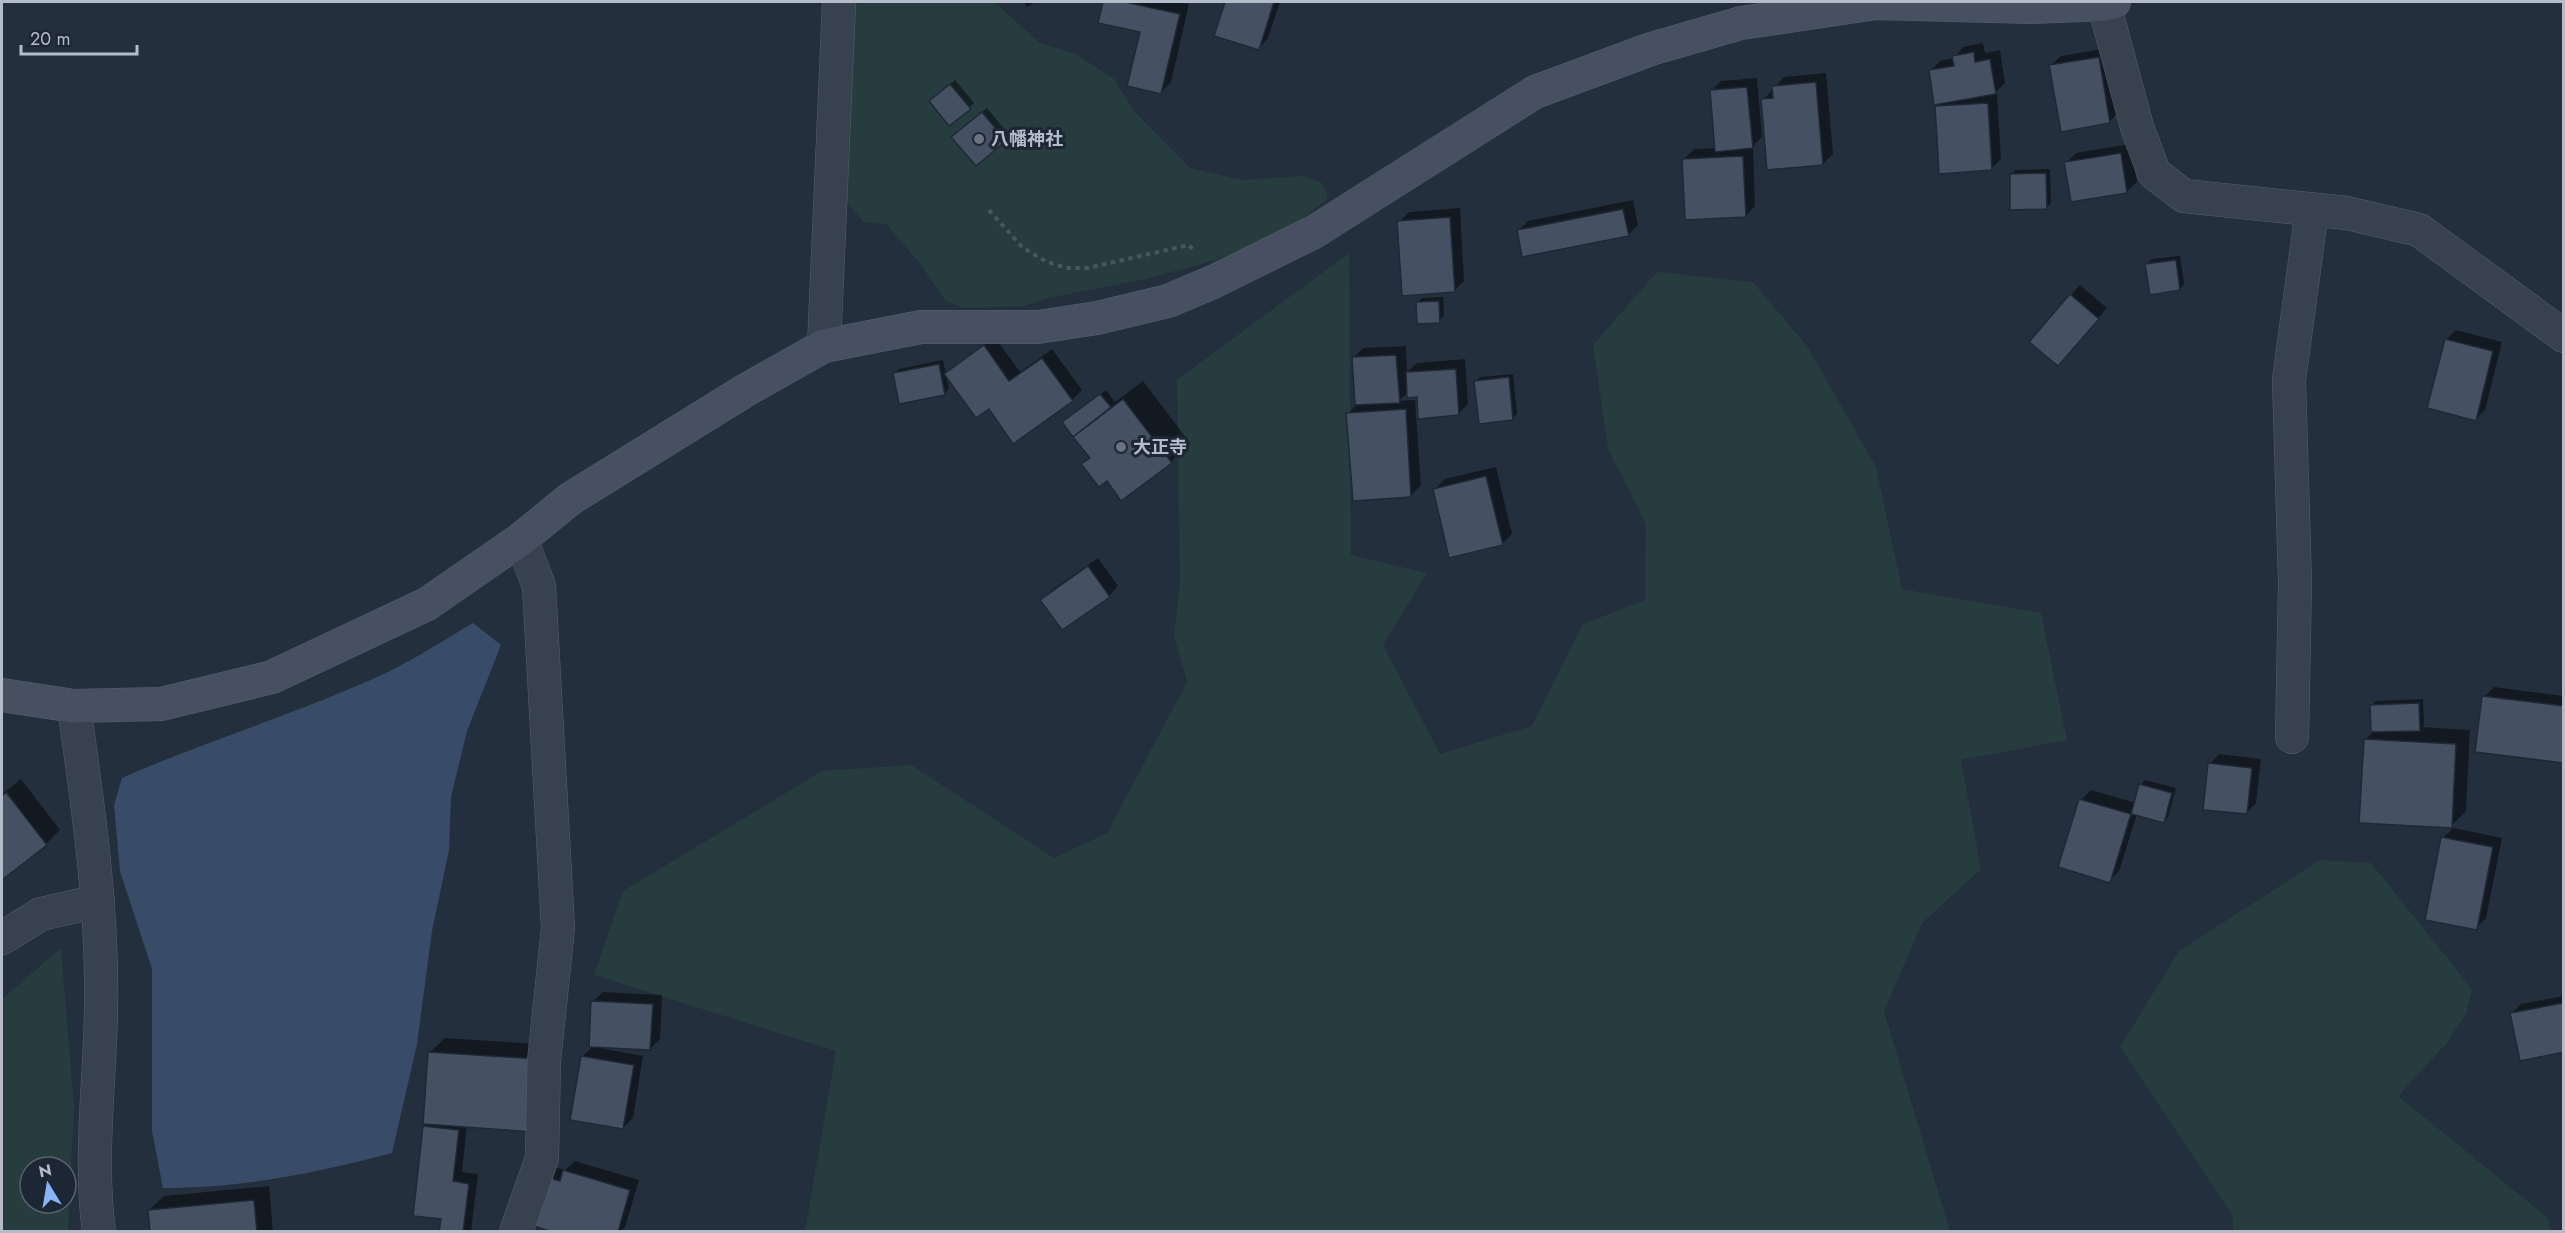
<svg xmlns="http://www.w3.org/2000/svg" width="2565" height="1233" font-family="Jost,'Noto Sans JP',sans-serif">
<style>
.green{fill:#263c3f;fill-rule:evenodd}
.water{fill:#394c67}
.shadow{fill:#0007}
.building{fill:#455162;stroke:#1f2835;stroke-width:1.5}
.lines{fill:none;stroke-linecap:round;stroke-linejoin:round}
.street-casing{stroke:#565f6c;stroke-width:34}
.secondary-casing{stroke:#565f6c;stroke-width:34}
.path{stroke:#44595c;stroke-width:4;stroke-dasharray:4.5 4.5;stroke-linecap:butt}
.street{stroke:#38414e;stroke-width:33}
.secondary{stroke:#465061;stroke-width:33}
.worship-dot{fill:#6b7280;stroke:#1d2633;stroke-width:2}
.labels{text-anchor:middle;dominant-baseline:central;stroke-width:6;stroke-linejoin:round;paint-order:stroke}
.poi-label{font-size:18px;font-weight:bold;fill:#b4bcc9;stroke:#1d2633;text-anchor:start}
</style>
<rect width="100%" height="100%" fill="#242f3e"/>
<!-- green -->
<g class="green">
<polygon points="859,2 994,2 1040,43 1076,54 1114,79 1135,112 1190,168 1242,180 1304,176 1322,183 1328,198 1281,236 1212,261 1146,279 1048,298 1024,306 963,308 946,301 918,261 886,224 864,222 836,191 854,7"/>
<polygon points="1349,253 1351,555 1427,573 1383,645 1440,754 1532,726 1583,624 1645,600 1646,524 1608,449 1593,345 1657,272 1753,282 1807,346 1876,467 1902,589 2041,613 2067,740 1961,760 1981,869 1922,923 1884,1011 1950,1231 805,1231 836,1051 594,975 623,891 822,771 911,765 1054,858 1107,833 1187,682 1174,635 1180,582 1177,380"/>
<polygon points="2320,860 2371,863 2472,989 2466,1014 2445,1045 2398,1096 2547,1217 2552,1231 2233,1231 2233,1216 2120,1047 2179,951"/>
<path d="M 61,948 L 74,1107 L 68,1231 L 2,1231 L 2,999 ZM 30,1167 L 66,1167 L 66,1203 L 30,1203 Z"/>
</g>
<!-- water -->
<path class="water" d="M 473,623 L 501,645 L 467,731 L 451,797 L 449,850 L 432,931 L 417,1044 L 392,1153 C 316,1173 243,1188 163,1188 L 152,1131 L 152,969 L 120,871 L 114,805 L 122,778 C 210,739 303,712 390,671 C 418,657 446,639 473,623 Z"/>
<!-- shadow -->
<g class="shadow">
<polygon points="1024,2 1035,2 1027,7"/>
<polygon points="1104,2 1176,2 1189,4 1171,82 1161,92 1142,31 1100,22"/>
<polygon points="1226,2 1280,2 1268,38 1259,48 1216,35"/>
<polygon points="1983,43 1985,53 2000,50 2005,83 1995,93 1997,93 2001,159 1991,169 1937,107 1941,102 1930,71 1940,61 1954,58 1963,47"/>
<polygon points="2108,48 2119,112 2109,122 2051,65 2061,56"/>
<polygon points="1826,73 1833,154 1823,164 1763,100 1784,77"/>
<polygon points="1757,78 1762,137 1753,146 1755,206 1746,216 1684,159 1694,149 1716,148 1711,91 1721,81"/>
<polygon points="955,80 974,103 970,107 936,96"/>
<polygon points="987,108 1009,135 1005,140 958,132"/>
<polygon points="2130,144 2137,182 2127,191 2066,163 2076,153"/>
<polygon points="2050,169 2051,203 2046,208 2012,174 2016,170"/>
<polygon points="1633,200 1638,225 1628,235 1518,231 1528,221"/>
<polygon points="1460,208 1464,281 1454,291 1399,222 1409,212"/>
<polygon points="2180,256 2184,284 2180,289 2147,264 2152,259"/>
<polygon points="2080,285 2107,308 2058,364 2071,295"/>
<polygon points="1443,297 1444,316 1439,321 1417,303 1422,298"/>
<polygon points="2456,330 2502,342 2485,410 2475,420 2446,340"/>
<polygon points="994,336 1020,372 1052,349 1082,390 1072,400 1013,442 989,407 946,374"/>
<polygon points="1406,346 1407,372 1417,363 1465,359 1468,404 1458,414 1408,392 1399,401 1415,400 1421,485 1411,495 1348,414 1356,405 1353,358 1363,348"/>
<polygon points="943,360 949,389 944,394 894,374 899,369"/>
<polygon points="1513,374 1517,414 1512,419 1476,381 1480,377"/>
<polygon points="1143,381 1190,443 1171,462 1107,479 1083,465 1091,457 1064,422 1106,390 1115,402"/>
<polygon points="1496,467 1512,534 1502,544 1435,489 1445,479"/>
<polygon points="1098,558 1118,586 1109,596 1042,600 1052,590"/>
<polygon points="2494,687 2564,696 2562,761 2484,697"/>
<polygon points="2423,699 2424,725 2422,727 2470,730 2466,811 2451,826 2365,740 2372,733 2371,706 2376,701"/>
<polygon points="2219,754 2261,759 2256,803 2247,813 2210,764"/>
<polygon points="21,779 60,830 46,844 2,878 2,794"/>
<polygon points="2145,780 2176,788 2168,817 2163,822 2137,814 2119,871 2109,881 2081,800 2091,790 2136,803 2141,785"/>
<polygon points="2453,828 2502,838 2486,918 2476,928 2443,838"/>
<polygon points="603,992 662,995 660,1039 650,1049 600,1046 600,1048 643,1056 633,1118 623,1128 582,1057 593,1046 593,1001"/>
<polygon points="2564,996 2564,1051 2511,1014 2521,1004"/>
<polygon points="445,1038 552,1045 467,1125 462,1172 478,1174 471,1232 441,1232 442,1218 424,1127 429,1123 430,1052"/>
<polygon points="575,1161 639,1180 625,1227 620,1232 598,1232 530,1223 554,1167 565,1170"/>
<polygon points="269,1186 273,1232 151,1232 149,1210 164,1196"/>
</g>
<!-- building -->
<g class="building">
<polygon points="1103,2 1125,2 1180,14 1161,94 1127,86 1140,32 1098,23"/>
<polygon points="1225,2 1274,2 1259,50 1214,36"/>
<polygon points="1974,52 1975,62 1990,59 1996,94 1934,105 1929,70 1954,66 1952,56"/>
<polygon points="2099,57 2110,123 2061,132 2049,65"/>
<polygon points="1816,82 1823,165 1767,170 1761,99 1773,98 1772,86"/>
<polygon points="950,84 971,109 949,126 929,101"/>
<polygon points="1747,87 1753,148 1715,152 1710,90"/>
<polygon points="1988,103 1992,170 1939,174 1935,106"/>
<polygon points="982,112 1006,141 976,166 951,137"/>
<polygon points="2121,153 2127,193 2071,202 2064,162"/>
<polygon points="1743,156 1746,217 1685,220 1682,159"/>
<polygon points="2046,173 2047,209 2010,210 2010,174"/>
<polygon points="1623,209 1629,236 1522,257 1517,230"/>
<polygon points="1450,217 1455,292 1402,296 1397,221"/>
<polygon points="2176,260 2180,290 2150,295 2145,264"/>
<polygon points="2070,294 2099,319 2058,366 2029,342"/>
<polygon points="1439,301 1440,323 1417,324 1416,302"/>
<polygon points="2445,339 2493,351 2476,421 2427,408"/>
<polygon points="984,345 1009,381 1042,358 1073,401 1013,444 989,409 976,418 944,374"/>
<polygon points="1396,355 1400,403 1355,405 1352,357"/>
<polygon points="939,364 945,395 899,404 893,373"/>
<polygon points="1456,369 1459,415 1418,419 1417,397 1407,398 1406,372"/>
<polygon points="1509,377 1513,420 1479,424 1474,381"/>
<polygon points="1100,394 1111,407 1073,437 1062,422"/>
<polygon points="1123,399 1172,463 1121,501 1107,481 1099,487 1081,464 1090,458 1073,437"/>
<polygon points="1406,409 1411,497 1353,501 1346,413"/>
<polygon points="1486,476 1503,545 1449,558 1433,489"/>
<polygon points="1088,566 1110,597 1062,630 1040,600"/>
<polygon points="2482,696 2564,706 2563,763 2475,752"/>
<polygon points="2419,703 2420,731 2371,732 2370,705"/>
<polygon points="2364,739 2456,744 2452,828 2359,823"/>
<polygon points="2208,763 2252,768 2247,814 2203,810"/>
<polygon points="2139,784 2172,793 2164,823 2131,814"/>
<polygon points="6,792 47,845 2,880 2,796"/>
<polygon points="2079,799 2131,814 2110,883 2058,867"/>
<polygon points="2441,837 2493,847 2477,930 2425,920"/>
<polygon points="591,1001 653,1004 650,1050 589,1047"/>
<polygon points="2563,1003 2564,1052 2520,1061 2510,1013"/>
<polygon points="428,1052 538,1059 533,1132 423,1124"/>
<polygon points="581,1056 634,1065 623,1129 570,1120"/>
<polygon points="423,1126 459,1130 453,1181 469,1184 463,1232 439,1232 441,1219 413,1216"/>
<polygon points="563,1170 630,1190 618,1232 552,1232 528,1224 543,1176 560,1181"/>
<polygon points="254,1200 257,1232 150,1232 148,1210"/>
</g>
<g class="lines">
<!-- street casing -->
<g class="street-casing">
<g id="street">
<polyline points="2104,4 2137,127 2154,173 2184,196 2347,213 2419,230 2564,336"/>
<polyline points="824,346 839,2"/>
<path d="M 74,706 C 88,807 103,906 101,1009 C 100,1083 89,1157 99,1232"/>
<polyline points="2292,737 2295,583 2289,380 2312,210"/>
<polyline points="2,938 41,914 98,901"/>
<polyline points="516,1232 542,1158 544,1061 558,928 539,586 521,539"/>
</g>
</g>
<!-- secondary casing -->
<g class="secondary-casing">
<polyline id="secondary" points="2,695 74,706 161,704 272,677 427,604 521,539 570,499 746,390 824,346 921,327 1038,327 1097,318 1168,301 1213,282 1314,232 1535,92 1651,49 1741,23 1876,3 2032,7 2104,4 2114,2"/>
</g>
<!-- path -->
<polyline class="path" points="989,210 1022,247 1045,261 1066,268 1088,268 1189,245 1194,251"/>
<!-- street -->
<use href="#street" class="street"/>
<!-- secondary -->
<use href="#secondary" class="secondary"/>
</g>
<!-- markers -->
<g class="worship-dot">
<circle cx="979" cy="139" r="6"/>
<circle cx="1121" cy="447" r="6"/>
</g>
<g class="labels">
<!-- poi labels -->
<g class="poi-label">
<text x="991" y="139">八幡神社</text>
<text x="1133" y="447">大正寺</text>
</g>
</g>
<!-- border -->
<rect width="2565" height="1233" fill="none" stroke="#b4bcc9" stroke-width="6"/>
<!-- north arrow -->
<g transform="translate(48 1185) rotate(349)"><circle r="28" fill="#1d2633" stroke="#59626f" stroke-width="1.5"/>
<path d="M0-4.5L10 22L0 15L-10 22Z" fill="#8ab4f8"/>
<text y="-9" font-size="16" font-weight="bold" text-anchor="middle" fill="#b4bcc9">N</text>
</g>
<!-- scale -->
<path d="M21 45v9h116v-9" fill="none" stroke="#b4bcc9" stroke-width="3"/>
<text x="30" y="45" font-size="18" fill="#b4bcc9" stroke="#1d2633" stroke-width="4.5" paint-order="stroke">20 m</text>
</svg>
